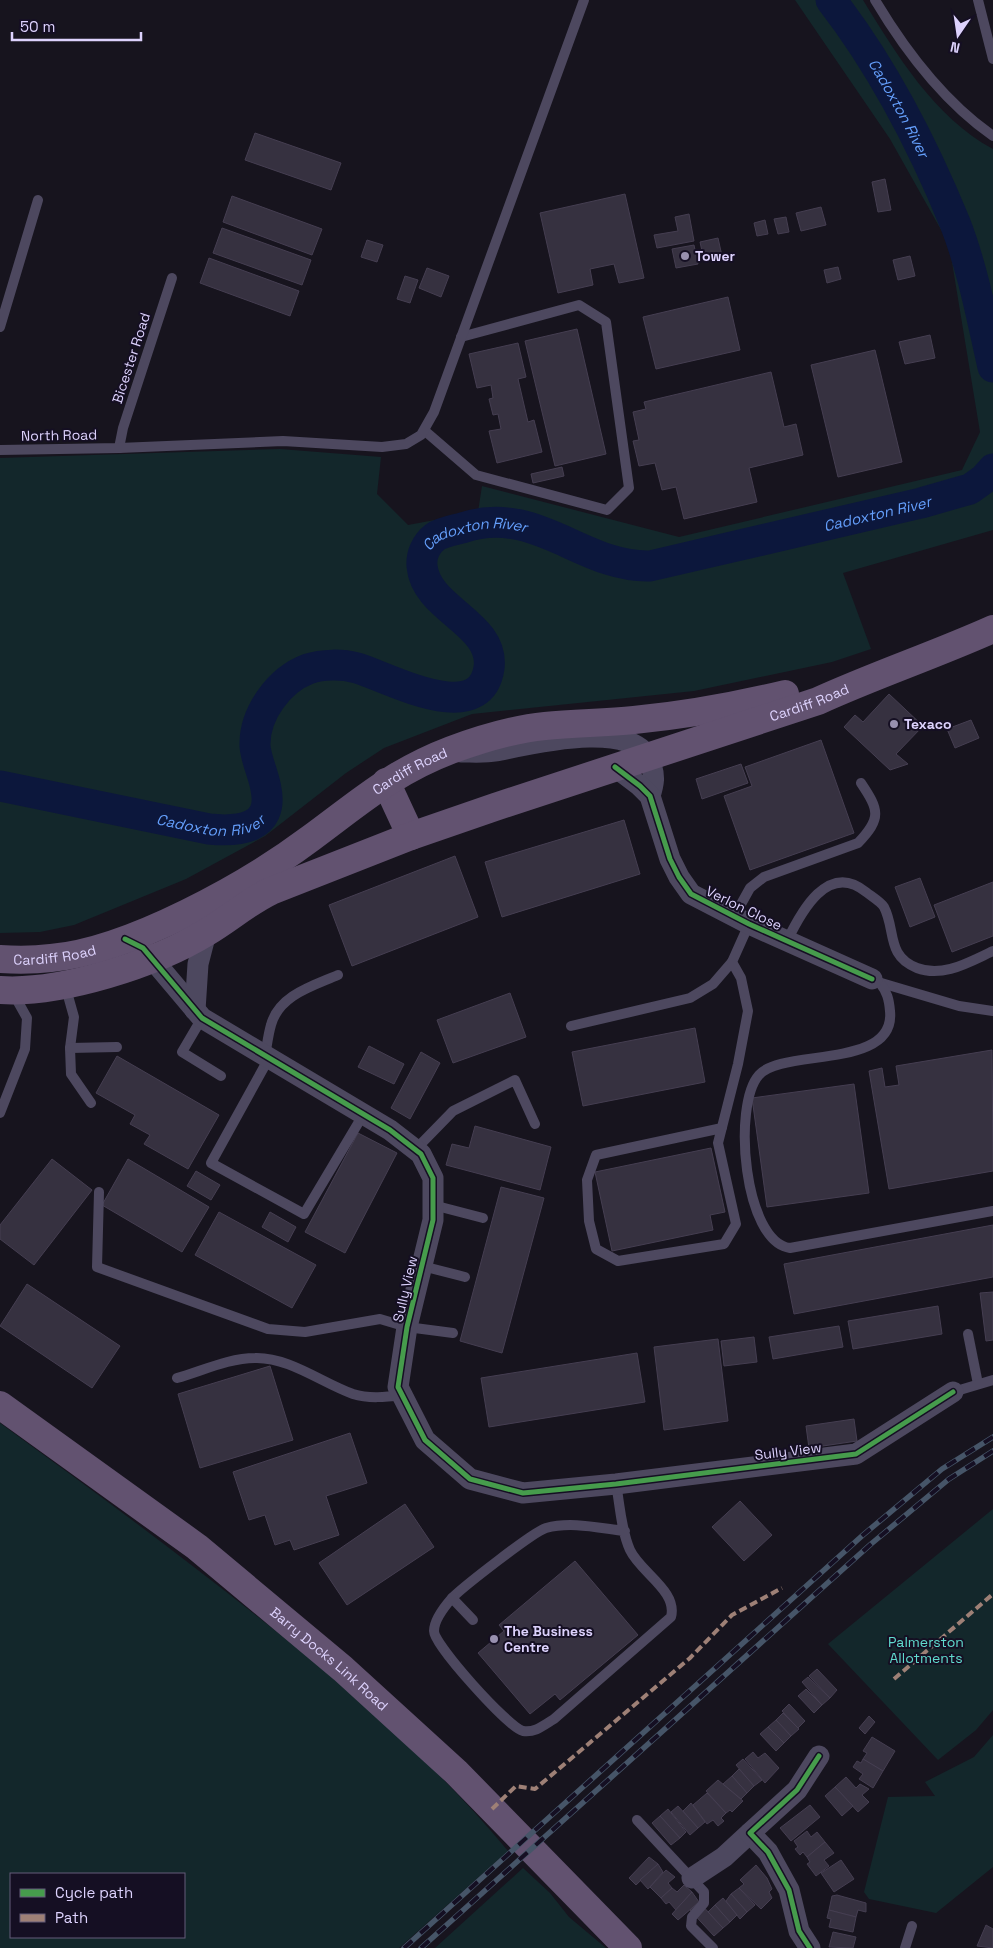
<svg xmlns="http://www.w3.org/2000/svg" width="993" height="1948" font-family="'Space Grotesk',sans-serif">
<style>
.green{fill:#13272b;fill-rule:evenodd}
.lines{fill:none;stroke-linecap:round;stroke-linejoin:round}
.river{stroke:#0c173c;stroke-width:31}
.building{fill:#363140;stroke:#453e51}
.lane{stroke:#4d485f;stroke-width:10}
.street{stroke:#4d485f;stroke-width:21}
.primary{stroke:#625270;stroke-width:28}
.rail-casing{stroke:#465568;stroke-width:5.5}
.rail{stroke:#150f23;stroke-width:4;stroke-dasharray:11;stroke-linecap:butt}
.quiet{stroke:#9e8076;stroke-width:4;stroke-dasharray:8 4;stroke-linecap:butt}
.cycleway-casing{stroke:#150f23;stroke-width:8}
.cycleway{stroke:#469c4c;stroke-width:5}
.poi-dot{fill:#9890af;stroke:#150f23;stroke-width:2}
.labels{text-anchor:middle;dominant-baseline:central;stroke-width:4;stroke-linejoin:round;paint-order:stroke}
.poi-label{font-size:14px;font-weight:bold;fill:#ddd2fd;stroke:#150f23;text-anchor:start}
.street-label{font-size:14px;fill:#ddd2fd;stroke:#150f23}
.park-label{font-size:14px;fill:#60dbce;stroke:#150f23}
.water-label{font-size:15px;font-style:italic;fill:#649efa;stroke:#150f23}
</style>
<rect width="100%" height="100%" fill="#17141e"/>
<!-- green -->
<g class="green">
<path d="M 795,0 L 863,0 C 897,55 934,117 993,149 L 993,530 L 843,573 L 871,649 L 832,662 L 694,691 L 472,714 L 384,748 L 346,773 L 265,836 L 186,879 L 74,925 L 40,932 L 0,933 L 0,458 L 280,449 L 381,457 L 377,494 L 408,525 L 478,512 L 482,486 L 679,537 L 962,470 L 980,432 L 949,244 L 890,139 Z"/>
<path d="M 0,1423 C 84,1484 167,1545 248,1609 C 341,1682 433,1760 508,1851 L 399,1948 L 0,1948 ZM 11,1874 L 184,1874 L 184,1937 L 11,1937 Z"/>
<polygon points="993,1509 993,1710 976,1730 938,1760 828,1644"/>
<polygon points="993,1735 993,1867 936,1913 869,1899 864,1892 888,1797 935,1796 925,1782 974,1757"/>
<polygon points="523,1868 550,1893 569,1917 606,1948 435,1948"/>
</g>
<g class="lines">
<!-- river -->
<g class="river">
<path id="s1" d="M 831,0 C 883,67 923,145 955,223 C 973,269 982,319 993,367"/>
<path id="s2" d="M 0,786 L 209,829 C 238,832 274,829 266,789 C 264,775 256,760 255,746 C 254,714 279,680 308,669 C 323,664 342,664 357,668 C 388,677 480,729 489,668 C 495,623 426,610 422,566 C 421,555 426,544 435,537 C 442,532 454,530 462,528 C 536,503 582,568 650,566 L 921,503 L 970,489 L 984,479 L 993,469"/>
</g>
</g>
<!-- building -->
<g class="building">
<polygon points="255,133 341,163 331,190 245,160"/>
<polygon points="885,179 891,210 878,212 872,182"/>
<polygon points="625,194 644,278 619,283 614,264 590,269 593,285 558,293 540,213"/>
<polygon points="232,196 322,229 312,255 223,222"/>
<polygon points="821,207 826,225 801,231 796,213"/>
<polygon points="689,214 694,241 657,248 654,235 678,231 675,217"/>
<polygon points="786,217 789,232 778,234 774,219"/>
<polygon points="765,220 768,234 757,236 754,223"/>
<polygon points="222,228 311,260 302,285 213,253"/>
<polygon points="718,238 722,256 704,260 700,242"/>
<polygon points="367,240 383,245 377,262 361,257"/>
<polygon points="694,245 698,264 676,268 672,249"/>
<polygon points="910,256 915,276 898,280 893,260"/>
<polygon points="209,258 299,291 290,316 200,283"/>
<polygon points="838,267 841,279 827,283 824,270"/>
<polygon points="427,268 449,276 441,297 419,288"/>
<polygon points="405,276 418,280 410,303 397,299"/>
<polygon points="728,297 740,350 656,369 643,317"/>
<polygon points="577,329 606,454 555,466 525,341"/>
<polygon points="930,335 935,358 905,364 899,342"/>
<polygon points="518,343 526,377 518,379 528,422 534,420 542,452 497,463 489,431 501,429 498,414 493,415 489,399 493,398 491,385 477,388 469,354"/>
<polygon points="875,350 902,462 838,477 811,365"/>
<polygon points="771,372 784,427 796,424 803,455 749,468 757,502 684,519 676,487 662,490 655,463 639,466 633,441 639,440 633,412 646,409 644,402"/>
<polygon points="562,467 564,476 533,483 531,474"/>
<polygon points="889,694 923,726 896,754 908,764 890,770 844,727 855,715 863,722"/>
<polygon points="971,720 979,738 955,748 947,729"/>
<polygon points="821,740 854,833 750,870 724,796 752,786 745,767"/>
<polygon points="741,764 748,783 702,799 696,779"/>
<polygon points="624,820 640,874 502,917 485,862"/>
<polygon points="455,856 478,917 352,966 329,905"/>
<polygon points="920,878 935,917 910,927 895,887"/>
<polygon points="993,882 993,936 952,952 934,905"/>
<polygon points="510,993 526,1037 453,1063 437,1020"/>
<polygon points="695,1028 705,1082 583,1106 572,1052"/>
<polygon points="369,1046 404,1064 394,1084 358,1067"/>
<polygon points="992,1050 993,1171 889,1189 869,1071 882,1068 885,1087 899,1085 896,1066"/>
<polygon points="421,1052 440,1063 410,1119 391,1108"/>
<polygon points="117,1056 219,1115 188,1169 144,1144 150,1135 130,1124 135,1115 96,1093"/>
<polygon points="854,1084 869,1193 767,1207 752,1098"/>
<polygon points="475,1126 551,1147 540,1190 446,1165 452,1144 469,1148"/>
<polygon points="358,1133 397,1153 345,1253 305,1232"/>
<polygon points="711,1148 725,1212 710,1215 713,1230 612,1251 595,1172"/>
<polygon points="52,1159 92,1190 34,1265 0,1239 0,1225"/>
<polygon points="128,1159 209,1207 182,1252 102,1205"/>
<polygon points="196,1171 220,1185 211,1200 187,1186"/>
<polygon points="501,1187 544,1198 502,1353 460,1341"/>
<polygon points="219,1212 316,1265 292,1308 195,1255"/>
<polygon points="270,1212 296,1227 288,1242 262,1227"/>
<polygon points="993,1225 993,1277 794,1314 784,1264"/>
<polygon points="27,1284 120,1346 92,1388 0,1326"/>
<polygon points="993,1292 993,1340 986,1341 980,1293"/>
<polygon points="938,1306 942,1334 853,1349 848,1321"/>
<polygon points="839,1326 843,1347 773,1359 769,1337"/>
<polygon points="754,1337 757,1362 724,1366 721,1341"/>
<polygon points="718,1339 728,1421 664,1430 654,1347"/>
<polygon points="637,1353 645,1402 489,1427 481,1378"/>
<polygon points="270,1366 293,1440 200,1468 178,1394"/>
<polygon points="854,1419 857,1441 809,1448 806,1426"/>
<polygon points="350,1433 367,1483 326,1496 339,1535 294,1550 290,1540 275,1545 265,1515 249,1520 233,1472"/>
<polygon points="740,1501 772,1535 744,1561 712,1527"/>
<polygon points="405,1504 434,1547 347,1605 319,1563"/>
<polygon points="575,1561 638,1635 560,1700 555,1694 530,1714 478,1653 504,1631 499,1625"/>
<polygon points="817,1669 837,1690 830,1698 809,1676"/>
<polygon points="808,1677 830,1698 822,1705 802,1682"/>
<polygon points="806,1689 822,1705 814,1713 798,1696"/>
<polygon points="789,1704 805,1721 798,1728 782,1711"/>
<polygon points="783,1713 799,1729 791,1736 776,1720"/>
<polygon points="869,1716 875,1722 865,1734 859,1728"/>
<polygon points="776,1720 791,1736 784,1743 768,1727"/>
<polygon points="768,1727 784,1743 776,1751 760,1734"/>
<polygon points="872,1737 895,1751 883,1771 863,1759 867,1753 863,1751"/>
<polygon points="753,1752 758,1758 765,1753 779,1768 765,1783 745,1759"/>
<polygon points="743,1759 762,1780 754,1786 736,1765"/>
<polygon points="863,1759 883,1771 873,1788 859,1779 863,1774 853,1767 857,1761 861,1763"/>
<polygon points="739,1769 754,1786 747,1793 732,1776"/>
<polygon points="732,1776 747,1793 741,1799 723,1784"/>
<polygon points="846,1777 856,1788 860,1784 869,1789 862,1795 869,1802 858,1812 835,1787"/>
<polygon points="718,1780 743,1801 732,1812 730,1810 726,1813 706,1791"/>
<polygon points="835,1787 853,1806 842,1816 825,1796"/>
<polygon points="707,1793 726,1813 721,1818 724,1821 718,1826 713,1820 707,1824 693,1805"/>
<polygon points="691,1803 705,1822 698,1828 683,1811"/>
<polygon points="810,1805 820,1817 791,1841 780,1828"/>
<polygon points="678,1806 698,1828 690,1835 671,1812"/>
<polygon points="668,1809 686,1832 680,1838 660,1816"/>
<polygon points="660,1816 680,1838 671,1845 652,1823"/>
<polygon points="807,1831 811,1837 817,1832 825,1842 807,1857 803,1852 800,1855 795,1849 798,1847 794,1841"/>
<polygon points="825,1842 834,1853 824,1860 829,1866 816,1876 807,1864 810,1862 807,1857"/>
<polygon points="649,1857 658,1864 636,1885 629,1878"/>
<polygon points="841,1860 854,1879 834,1892 821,1873"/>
<polygon points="658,1864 663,1872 648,1889 640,1880"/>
<polygon points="756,1865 767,1878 772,1889 769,1892 772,1898 761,1909 739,1888 744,1884 740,1880"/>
<polygon points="666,1870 675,1877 668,1883 672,1888 661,1898 650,1887"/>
<polygon points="684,1885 692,1892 676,1910 669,1902 666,1904 661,1898 672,1888 677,1892"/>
<polygon points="739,1888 755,1905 747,1912 731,1894"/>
<polygon points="692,1892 699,1902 678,1920 672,1914"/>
<polygon points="731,1894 747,1912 740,1919 726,1901"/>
<polygon points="837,1895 866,1903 866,1912 858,1910 856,1917 829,1910 832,1896"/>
<polygon points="723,1898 737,1915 730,1922 715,1905"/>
<polygon points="699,1902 723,1928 714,1936 690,1910"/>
<polygon points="715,1905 730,1922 723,1928 708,1912"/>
<polygon points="829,1910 856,1917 853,1932 829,1927 831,1919 827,1918"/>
<polygon points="986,1925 993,1929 993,1948 977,1946"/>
<polygon points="833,1932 856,1937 853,1948 829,1947"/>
</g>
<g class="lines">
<!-- lane -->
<g class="lane">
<path d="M 875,0 C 906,52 943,101 993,136"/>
<polyline points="978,0 993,59"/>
<polyline points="0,327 38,200"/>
<polyline points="425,431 476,475 607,510 629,488 606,322 579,305 461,337"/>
<polyline points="119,448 123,428 172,278"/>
<polyline points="0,450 119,448 283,441 382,447 406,444 421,435 434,412 584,0"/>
<path d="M 735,915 L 750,888 L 764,877 L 858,843 C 882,818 879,810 861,783"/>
<path d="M 787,941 C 801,912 828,861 866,892 C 871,896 881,902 884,907 C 896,930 886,956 917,968 C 943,978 969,962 993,951"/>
<polyline points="878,982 959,1006 993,1011"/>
<path d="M 880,983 C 887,992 889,999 890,1011 C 896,1070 782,1048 759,1075 C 732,1105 744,1242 790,1248 L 993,1211"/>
<polyline points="65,985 74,1017 70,1048 71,1074 91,1103"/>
<polyline points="202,1018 182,1052 221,1076"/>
<polyline points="571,1026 690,998 713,984 732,962"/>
<polyline points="70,1048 117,1047"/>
<path d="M 265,1056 C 267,1046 268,1035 271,1025 C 279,995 313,986 338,975"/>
<polyline points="269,1058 211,1163 304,1214 363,1115"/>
<polyline points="0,1113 25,1049 27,1018 13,993"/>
<polyline points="722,1128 596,1155 587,1180 589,1221 596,1249 618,1261 724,1244 736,1224 718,1143 738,1064 748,1011 741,978 732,962 749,924"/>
<polyline points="415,1150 453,1111 515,1080 535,1124"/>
<polyline points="99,1192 97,1267 268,1329 305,1332 380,1319 407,1327 453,1333"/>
<polyline points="433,1205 483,1218"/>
<polyline points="422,1266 465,1277"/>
<polyline points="968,1334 978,1384"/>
<path d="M 177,1378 C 202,1371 229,1358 255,1358 C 289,1357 322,1383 353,1394 C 369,1399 386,1397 403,1395"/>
<polyline points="953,1392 993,1380"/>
<path d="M 616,1484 C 620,1505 621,1530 630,1550 C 640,1572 678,1591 671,1617 L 554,1719 C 544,1725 535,1733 523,1731 C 508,1727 434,1645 434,1631 C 434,1620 445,1606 452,1598 C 463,1587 533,1532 546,1528 C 571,1521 599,1528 625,1531"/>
<polyline points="452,1598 473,1620"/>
<polyline points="637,1820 704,1892 704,1903 692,1917 691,1926 713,1948"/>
<polyline points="905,1948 912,1926"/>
</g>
<!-- street -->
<g class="street">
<path d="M 461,752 C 472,752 485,753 496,751 C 531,744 637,717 651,764 C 655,777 654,783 650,796"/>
<polyline points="615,767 640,786 650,796 670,859 679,877 691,894 749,924 872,979"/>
<polyline points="125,939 143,948 202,1018 390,1130 421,1154 433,1178 433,1220 407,1327 398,1387 425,1440 470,1479 523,1493 616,1484 856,1454 953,1392"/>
<polyline points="195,1010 198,964 206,933"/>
<polyline points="692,1878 724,1857 750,1833"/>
<polyline points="810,1948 799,1931 789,1890 768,1852 750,1833 797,1790 819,1756"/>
</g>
<!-- primary -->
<g class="primary">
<polyline points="386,782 411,836"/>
<path id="s3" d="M 0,959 C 17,960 34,960 51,958 C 130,951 248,885 311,838 C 360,802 393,772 451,750 C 481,739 513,729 545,726 C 575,723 605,723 634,720 C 685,715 735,706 785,694"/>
<path id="s4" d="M 0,990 C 61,994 155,964 207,932 C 229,919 248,902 271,891 L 411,836 L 495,807 L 818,701 C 875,675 935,655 993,629"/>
<path id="s5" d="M 0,1405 L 197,1547 L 343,1669 L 456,1772 L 628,1948"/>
</g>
<!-- rail casing -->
<g class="rail-casing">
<g id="rail">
<polyline points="404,1948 863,1535 942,1469 993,1437"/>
<polyline points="421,1948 871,1544 949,1479 993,1451"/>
</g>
</g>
<!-- rail -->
<use href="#rail" class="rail"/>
<!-- quiet -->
<g class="quiet">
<polyline points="894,1679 993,1594"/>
<polyline points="492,1809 516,1786 535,1789 690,1658 732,1615 782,1588"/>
</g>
<!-- cycleway casing -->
<g class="cycleway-casing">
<g id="cycleway">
<polyline points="615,767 640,786 650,796 670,859 679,877 691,894 749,924 872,979"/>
<polyline points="125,939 143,948 202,1018 390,1130 421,1154 433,1178 433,1220 407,1327 398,1387 425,1440 470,1479 523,1493 616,1484 856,1454 953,1392"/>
<polyline points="810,1948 799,1931 789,1890 768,1852 750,1833 797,1790 819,1756"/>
</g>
</g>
<!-- cycleway -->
<use href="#cycleway" class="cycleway"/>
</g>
<!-- markers -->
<g class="poi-dot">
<circle cx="685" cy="256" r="5"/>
<circle cx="894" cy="724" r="5"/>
<circle cx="494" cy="1639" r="5"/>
</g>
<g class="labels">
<!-- poi labels -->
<g class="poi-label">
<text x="695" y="256">Tower</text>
<text x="904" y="724">Texaco</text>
<text x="504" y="1631">The Business<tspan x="504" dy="16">Centre</tspan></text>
</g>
<!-- street labels -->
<g class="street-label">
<text transform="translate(131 358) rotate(-72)">Bicester Road</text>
<text transform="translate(59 435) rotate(-1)">North Road</text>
<text stroke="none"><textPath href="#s4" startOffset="864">Cardiff Road</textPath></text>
<text stroke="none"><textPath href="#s3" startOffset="460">Cardiff Road</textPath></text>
<text transform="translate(744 908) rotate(26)">Verlon Close</text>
<text stroke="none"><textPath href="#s3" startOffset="55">Cardiff Road</textPath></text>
<text transform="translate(405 1289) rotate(-77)">Sully View</text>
<text transform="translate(788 1451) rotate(-7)">Sully View</text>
<text stroke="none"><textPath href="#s5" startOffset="416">Barry Docks Link Road</textPath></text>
</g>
<!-- park labels -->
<g class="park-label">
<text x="926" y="1642">Palmerston<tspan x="926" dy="16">Allotments</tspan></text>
</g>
<!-- water labels -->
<g class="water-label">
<text stroke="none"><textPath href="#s1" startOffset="128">Cadoxton River</textPath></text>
<text stroke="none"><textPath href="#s2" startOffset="1262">Cadoxton River</textPath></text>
<text stroke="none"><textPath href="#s2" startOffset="844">Cadoxton River</textPath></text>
<text stroke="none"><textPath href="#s2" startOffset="215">Cadoxton River</textPath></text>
</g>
</g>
<!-- legend -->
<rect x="10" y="1873" width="175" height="65" fill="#150f23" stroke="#655d7a"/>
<rect x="20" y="1889" width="25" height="8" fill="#469c4c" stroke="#655d7a"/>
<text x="55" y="1898" font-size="15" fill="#ddd2fd">Cycle path</text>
<rect x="20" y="1914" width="25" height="8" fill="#9e8076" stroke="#655d7a"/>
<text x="55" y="1923" font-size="15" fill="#ddd2fd">Path</text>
<!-- north arrow -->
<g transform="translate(958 35) rotate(193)" stroke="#150f23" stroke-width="4" paint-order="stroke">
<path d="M0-4L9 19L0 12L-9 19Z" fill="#ddd2fd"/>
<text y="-8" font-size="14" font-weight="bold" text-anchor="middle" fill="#ddd2fd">N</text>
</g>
<!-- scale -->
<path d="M12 32v8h129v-8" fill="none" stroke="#ddd2fd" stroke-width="2.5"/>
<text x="20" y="32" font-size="15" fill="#ddd2fd" stroke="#150f23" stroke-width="4" paint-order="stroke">50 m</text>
</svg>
